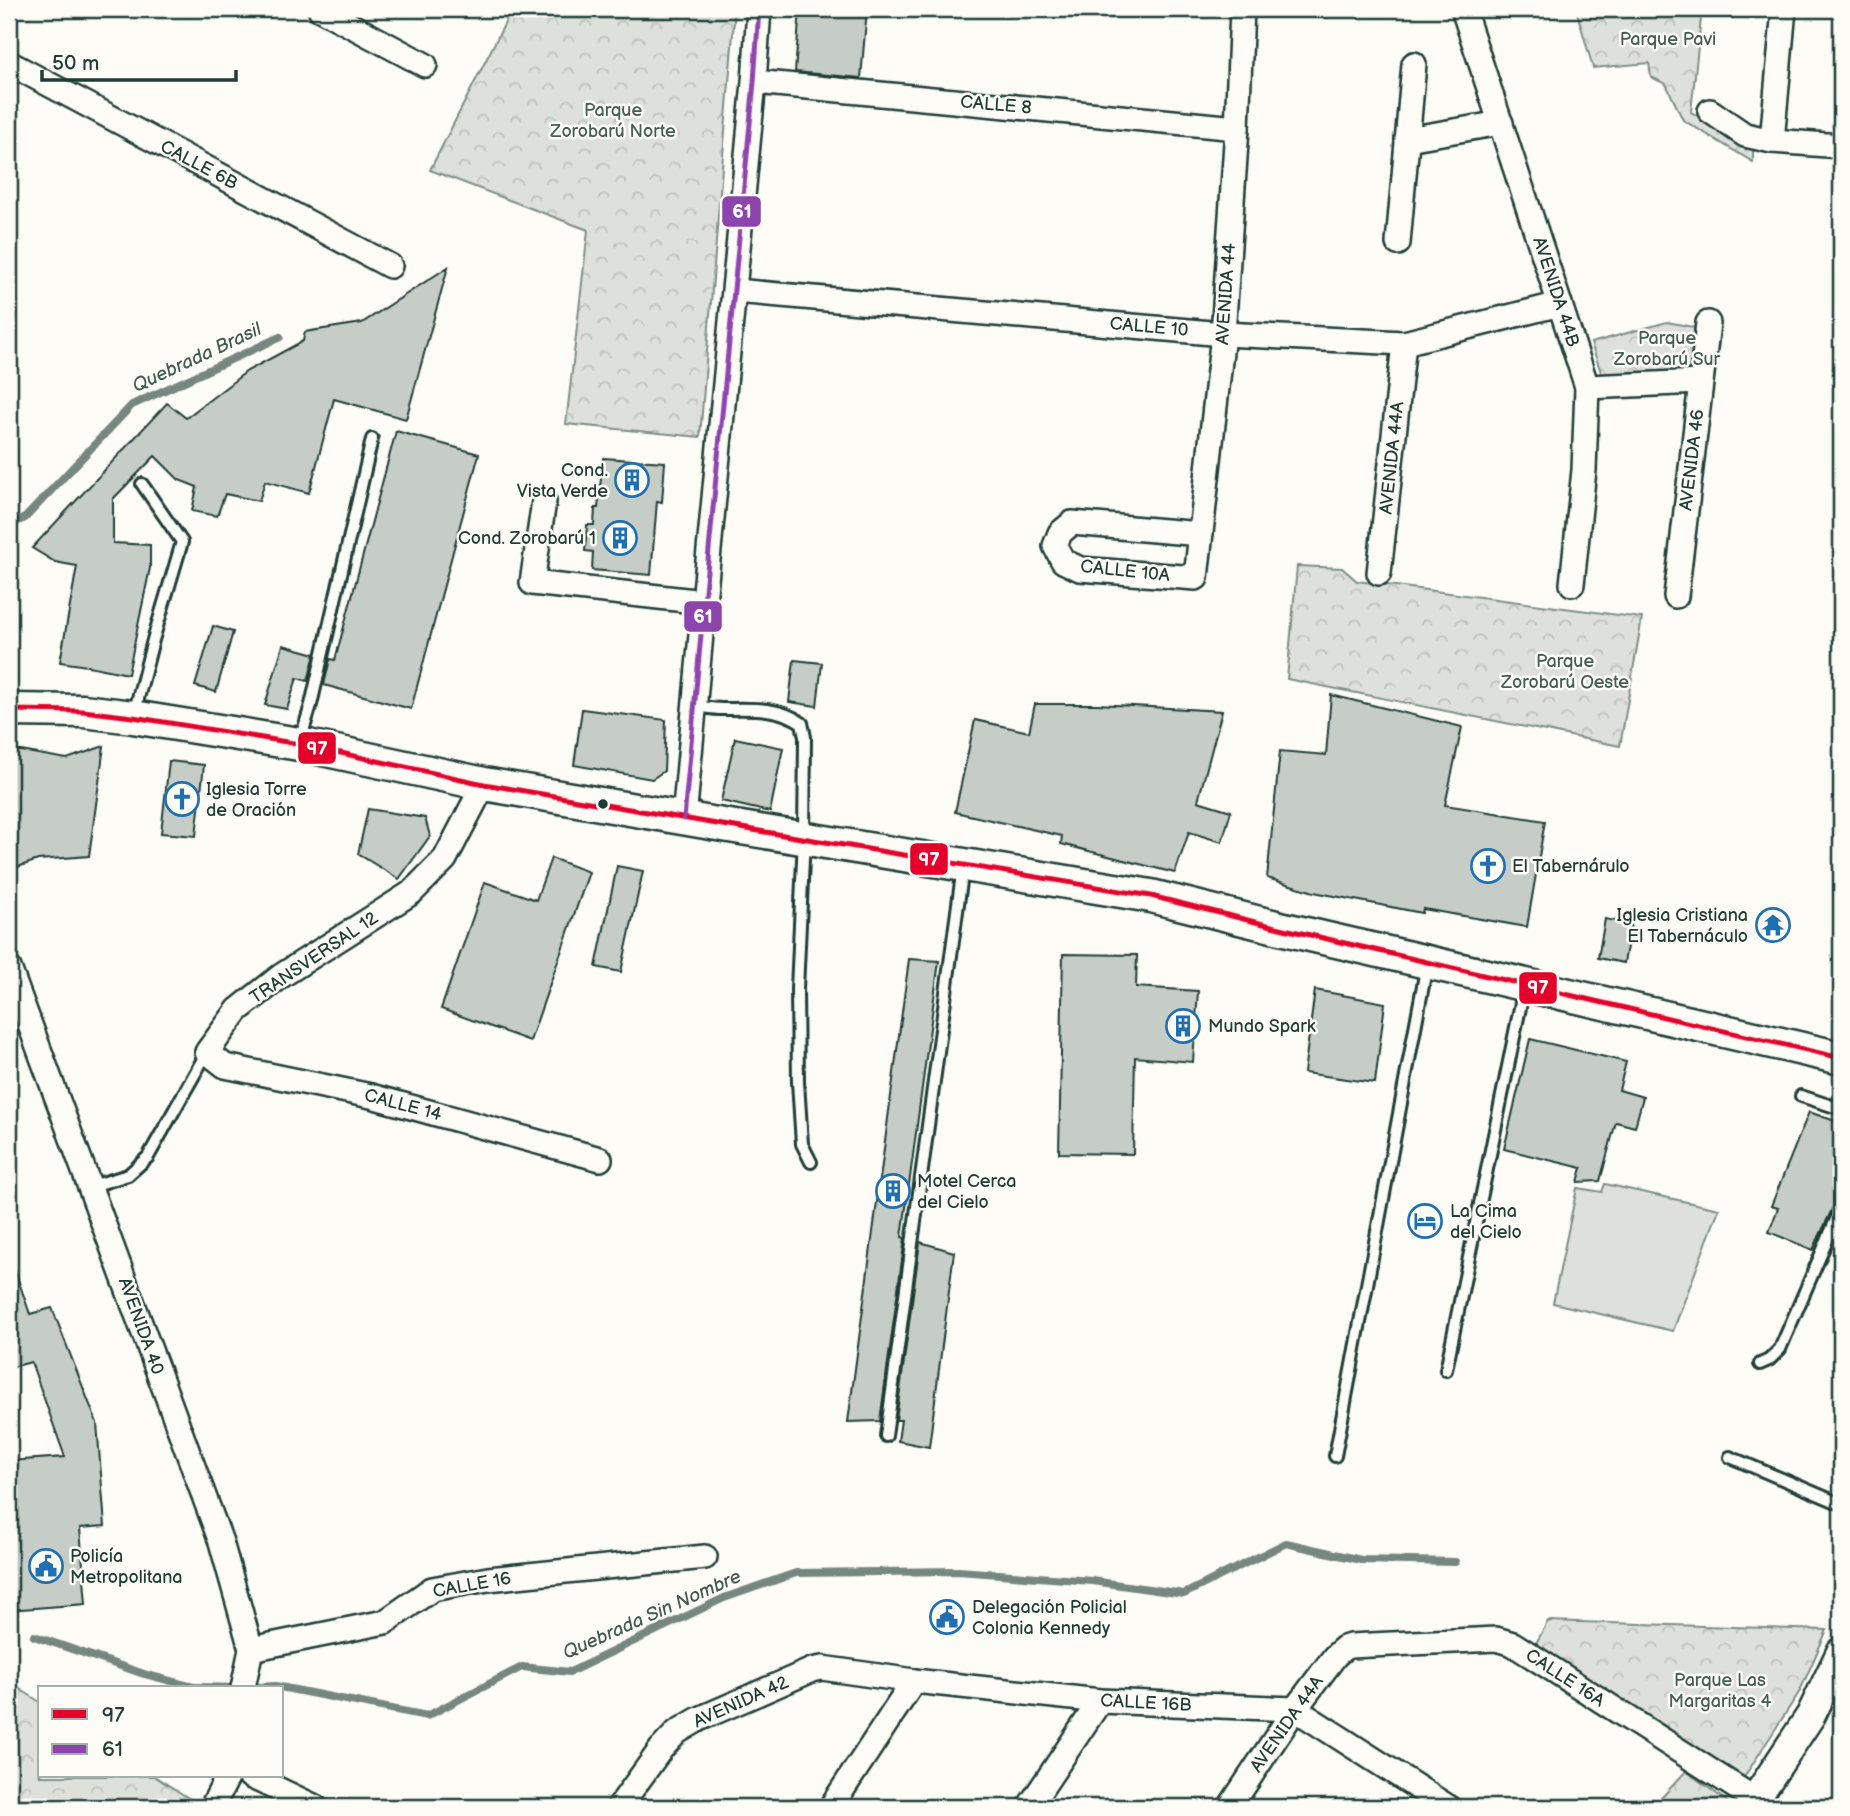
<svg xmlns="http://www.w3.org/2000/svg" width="1850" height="1816" font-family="'Balsamiq Sans',sans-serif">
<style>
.forest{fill:url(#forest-crowns);stroke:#7e8e88;stroke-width:2}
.pitch{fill:#dde0db;stroke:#7e8e88;stroke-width:2}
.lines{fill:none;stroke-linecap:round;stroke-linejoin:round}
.stream{stroke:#75877f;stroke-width:8}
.building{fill:#c6cdc7;stroke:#1f3d34;stroke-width:2}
.service-casing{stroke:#1f3d34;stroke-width:16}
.minor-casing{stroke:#1f3d34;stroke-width:28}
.tertiary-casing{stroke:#1f3d34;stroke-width:33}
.secondary-casing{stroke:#1f3d34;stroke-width:37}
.service{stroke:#fdfcf7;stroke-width:10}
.minor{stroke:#fdfcf7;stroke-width:23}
.tertiary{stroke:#fdfcf7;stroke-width:28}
.secondary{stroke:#fdfcf7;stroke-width:32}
.bus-1-casing{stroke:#fdfcf7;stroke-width:10}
.bus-2-casing{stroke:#fdfcf7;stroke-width:10}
.bus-1{stroke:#e4002b;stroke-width:5}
.bus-2{stroke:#8e44ad;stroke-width:5}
.bus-dot{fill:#1f3d34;stroke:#fdfcf7;stroke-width:2.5}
.labels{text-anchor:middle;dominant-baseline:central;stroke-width:5;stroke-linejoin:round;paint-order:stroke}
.park-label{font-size:18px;fill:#455e55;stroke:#fdfcf7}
.street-label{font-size:18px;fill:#1f3d34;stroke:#fdfcf7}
.poi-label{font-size:18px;fill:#1f3d34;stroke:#fdfcf7;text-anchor:start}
.water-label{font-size:19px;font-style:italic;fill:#435c53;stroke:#fdfcf7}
.line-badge{stroke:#fdfcf7;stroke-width:2.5}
.badge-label{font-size:19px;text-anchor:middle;font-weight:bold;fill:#fff}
</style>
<defs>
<pattern id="forest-crowns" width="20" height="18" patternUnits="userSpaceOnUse" patternTransform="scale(1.75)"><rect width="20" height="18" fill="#dde0db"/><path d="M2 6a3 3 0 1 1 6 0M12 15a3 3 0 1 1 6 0" fill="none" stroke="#bdc1bd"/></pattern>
</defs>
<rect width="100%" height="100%" fill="#fdfcf7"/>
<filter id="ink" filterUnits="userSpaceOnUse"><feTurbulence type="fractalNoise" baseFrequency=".0143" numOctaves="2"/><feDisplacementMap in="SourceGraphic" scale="14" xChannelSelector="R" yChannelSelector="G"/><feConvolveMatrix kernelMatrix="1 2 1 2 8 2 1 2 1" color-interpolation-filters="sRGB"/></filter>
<g filter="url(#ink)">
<!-- forest -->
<g class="forest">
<polygon points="512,9 735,9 700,437 566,424 588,230 430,170"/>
<polygon points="1576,9 1702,9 1691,112 1720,129 1753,130 1753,162 1683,120 1666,84 1651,77 1649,63 1593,68"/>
<polygon points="1667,322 1698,328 1693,372 1603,378 1591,343"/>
<polygon points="1297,566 1342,568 1357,581 1642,618 1620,746 1287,679"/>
<polygon points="1548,1621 1827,1630 1800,1691 1743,1779 1533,1649"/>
<polygon points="9,1682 40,1702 40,1776 154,1776 190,1799 188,1807 9,1807"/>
<polygon points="1686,1771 1729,1803 1726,1807 1653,1807"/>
</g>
<!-- pitch -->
<polygon class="pitch" points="1605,1184 1719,1209 1673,1331 1553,1303 1577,1188 1602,1192"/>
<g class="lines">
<!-- stream -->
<g class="stream">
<polyline points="9,525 25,518 132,405 280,337"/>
<polyline points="34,1636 144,1674 194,1687 243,1688 275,1686 427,1716 522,1667 570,1672 724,1598 796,1573 958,1571 1092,1581 1184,1594 1286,1543 1361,1560 1455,1562"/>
</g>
</g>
<!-- building -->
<g class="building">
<polygon points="800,9 867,9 861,78 795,72"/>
<polygon points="448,267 406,419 334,399 309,493 265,481 259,501 225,494 217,516 192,511 197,487 179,480 155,456 113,499 113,543 150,545 150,568 128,674 94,667 60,662 77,566 55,562 32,548 167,403 186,418 247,371 303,341 305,332 362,323"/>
<polygon points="396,431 479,454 411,709 324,685 330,659 335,660"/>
<polygon points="603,458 665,462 662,502 657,501 651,575 592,570 593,552 585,551 587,525 594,525 595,508 598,508"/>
<polygon points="213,626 233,632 216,692 195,686"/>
<polygon points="283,645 315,654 308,681 297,678 287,709 265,705"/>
<polygon points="794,660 822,663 817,706 789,702"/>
<polygon points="1331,695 1462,727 1445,805 1545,821 1527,927 1423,909 1422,913 1314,892 1267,878 1280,751 1326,755"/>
<polygon points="1035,704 1097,704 1222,711 1198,801 1231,811 1222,842 1189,832 1175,873 1061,844 1062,836 955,812 975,720 1029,732"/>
<polygon points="582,709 666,720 664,771 652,779 574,765"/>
<polygon points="735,738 783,748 770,812 721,801"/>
<polygon points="104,746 89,856 38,860 9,870 9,751 21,751 67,759"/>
<polygon points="169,761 204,765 196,836 161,833"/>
<polygon points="368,809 425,818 430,836 399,879 358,854"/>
<polygon points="551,858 589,872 530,1041 441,1009 485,882 536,900"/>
<polygon points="617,866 643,871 621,972 596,967"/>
<polygon points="1605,919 1631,924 1624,963 1598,958"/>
<polygon points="1063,954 1137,955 1136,987 1198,991 1193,1062 1135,1057 1133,1154 1059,1153"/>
<polygon points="909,959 939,961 902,1237 905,1238 880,1421 848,1422"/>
<polygon points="1315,990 1385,1003 1375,1083 1304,1073"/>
<polygon points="1530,1039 1626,1062 1619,1090 1643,1097 1635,1127 1616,1122 1600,1181 1578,1182 1582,1168 1504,1149"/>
<polygon points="1809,1112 1841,1123 1841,1200 1837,1201 1834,1205 1813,1250 1769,1232 1778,1208 1771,1206"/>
<polygon points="920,1242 954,1252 929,1447 898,1441 901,1420 896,1420"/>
<polygon points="9,1262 12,1262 30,1314 52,1308 97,1423 105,1526 80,1528 86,1604 9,1610 9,1461 65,1457 31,1362 9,1368"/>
</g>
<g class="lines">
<!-- service casing -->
<g class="service-casing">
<g id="service">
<path d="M 695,706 C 704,707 713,709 722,709 C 750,709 778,706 802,723 L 805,737 L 804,838 L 797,989 L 798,1082 L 802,1144 L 811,1162"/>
<polyline points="134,714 153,640 182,542 142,484"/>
<polyline points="300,741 311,705 372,439"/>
<polyline points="1801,1096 1841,1109"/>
<polyline points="89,1187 128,1175 148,1157 207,1052"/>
<polyline points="1760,1364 1769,1360 1780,1349 1841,1208"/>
<polyline points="1446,1370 1524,988"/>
<polyline points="886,1436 963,867"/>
<polyline points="1335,1456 1427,964"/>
<polyline points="1730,1457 1841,1504"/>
</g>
</g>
<!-- minor casing -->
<g class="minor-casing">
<g id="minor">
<polyline points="320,9 425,65"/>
<polyline points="1463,9 1587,387 1584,470 1572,584"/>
<polyline points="9,63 390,266"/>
<polyline points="754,82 1237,128"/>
<polyline points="1710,111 1745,135 1772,141 1841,146"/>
<polyline points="1407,139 1501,123"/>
<polyline points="1772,141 1784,9"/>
<polyline points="1398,243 1414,64"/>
<polyline points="735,291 1223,334 1404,343 1560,304"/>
<polyline points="1587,387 1701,382"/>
<polyline points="544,501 532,583 704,602"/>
<polyline points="1201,534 1072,523 1060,533 1055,546 1063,561 1080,569 1196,578 1223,334 1237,128 1242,9"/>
<polyline points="1379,573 1404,343"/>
<polyline points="1676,596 1708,323"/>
<polyline points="484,784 445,859 411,893 281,976 238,1010 207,1052 225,1066 371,1096 600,1159"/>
<polyline points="684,819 704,602 754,82 759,9"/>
<polyline points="9,968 221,1542 251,1649 243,1688"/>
<polyline points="251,1649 385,1622 432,1589 488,1579 705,1557"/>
<polyline points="250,1776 315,1807"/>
<polyline points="212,1807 228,1776"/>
<polyline points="619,1807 661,1749 677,1732 699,1719 812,1670 822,1668 914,1681 1100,1701 1295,1709 1448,1807"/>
<polyline points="831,1807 914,1681"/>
<polyline points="1029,1807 1100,1701"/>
<polyline points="1230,1807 1295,1709 1335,1656 1344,1648 1350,1646 1496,1639 1513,1644 1756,1800"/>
</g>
</g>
<!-- tertiary casing -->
<g class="tertiary-casing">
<polyline id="tertiary" points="1750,1807 1811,1715 1841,1652"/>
</g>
<!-- secondary casing -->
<g class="secondary-casing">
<polyline id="secondary" points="9,710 83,711 133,717 299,744 484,784 711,823 1151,896 1280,928 1841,1058"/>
</g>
<!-- service -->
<use href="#service" class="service"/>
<!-- minor -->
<use href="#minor" class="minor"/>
<!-- tertiary -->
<use href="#tertiary" class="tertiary"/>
<!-- secondary -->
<use href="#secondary" class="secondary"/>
<!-- bus-1 casing -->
<g class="bus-1-casing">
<polyline id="bus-1" points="9,710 83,711 133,717 299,744 484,784 711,823 1151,896 1280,928 1841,1058"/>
</g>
<!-- bus-2 casing -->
<g class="bus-2-casing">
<polyline id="bus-2" points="684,819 704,602 754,82 759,9"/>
</g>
<!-- bus-1 -->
<use href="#bus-1" class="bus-1"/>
<!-- bus-2 -->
<use href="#bus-2" class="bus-2"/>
</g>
</g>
<!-- icons -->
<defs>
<g id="building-ring" transform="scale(1.75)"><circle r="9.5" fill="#fdfcf7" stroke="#1f6fb2" stroke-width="1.5"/><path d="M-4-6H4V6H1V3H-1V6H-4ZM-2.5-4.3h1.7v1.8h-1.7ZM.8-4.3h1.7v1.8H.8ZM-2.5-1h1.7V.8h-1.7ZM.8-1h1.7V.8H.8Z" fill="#1f6fb2"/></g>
<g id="church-ring" transform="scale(1.75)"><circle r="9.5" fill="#fdfcf7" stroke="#1f6fb2" stroke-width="1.5"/><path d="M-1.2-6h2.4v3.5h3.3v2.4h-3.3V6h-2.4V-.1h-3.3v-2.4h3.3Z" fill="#1f6fb2"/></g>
<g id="temple-ring" transform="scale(1.75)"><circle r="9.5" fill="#fdfcf7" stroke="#1f6fb2" stroke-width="1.5"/><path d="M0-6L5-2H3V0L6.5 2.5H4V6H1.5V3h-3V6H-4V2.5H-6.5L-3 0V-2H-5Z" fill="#1f6fb2"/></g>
<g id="hotel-ring" transform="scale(1.75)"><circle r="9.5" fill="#fdfcf7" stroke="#1f6fb2" stroke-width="1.5"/><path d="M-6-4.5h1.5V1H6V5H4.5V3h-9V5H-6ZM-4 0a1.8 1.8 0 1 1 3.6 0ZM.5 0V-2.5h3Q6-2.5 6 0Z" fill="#1f6fb2"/></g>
<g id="civic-ring" transform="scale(1.75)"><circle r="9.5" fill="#fdfcf7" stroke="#1f6fb2" stroke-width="1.5"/><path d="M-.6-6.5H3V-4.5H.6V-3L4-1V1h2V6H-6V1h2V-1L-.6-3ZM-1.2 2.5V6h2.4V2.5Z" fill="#1f6fb2"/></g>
</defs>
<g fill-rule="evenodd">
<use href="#building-ring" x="632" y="480"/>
<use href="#building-ring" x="620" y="538"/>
<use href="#church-ring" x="182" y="799"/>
<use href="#church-ring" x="1488" y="866"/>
<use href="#temple-ring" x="1773" y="925"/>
<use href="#building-ring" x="1183" y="1026"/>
<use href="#building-ring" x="893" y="1191"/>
<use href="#hotel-ring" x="1425" y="1221"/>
<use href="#civic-ring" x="46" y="1566"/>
<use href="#civic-ring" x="947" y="1617"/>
</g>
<!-- markers -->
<circle class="bus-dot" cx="603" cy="804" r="6"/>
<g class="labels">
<!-- park labels -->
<g class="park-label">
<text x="1668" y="39">Parque Pavi</text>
<text x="613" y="110">Parque<tspan x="613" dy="21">Zorobarú Norte</tspan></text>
<text x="1667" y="338">Parque<tspan x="1667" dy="21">Zorobarú Sur</tspan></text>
<text x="1565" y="661">Parque<tspan x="1565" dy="21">Zorobarú Oeste</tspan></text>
<text x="1720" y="1680">Parque Las<tspan x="1720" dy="21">Margaritas 4</tspan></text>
</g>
<!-- street labels -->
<g class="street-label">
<text transform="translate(996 105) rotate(5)">CALLE 8</text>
<text transform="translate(199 165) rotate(28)">CALLE 6B</text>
<text transform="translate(1556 292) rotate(72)">AVENIDA 44B</text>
<text transform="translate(1226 294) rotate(-86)">AVENIDA 44</text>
<text transform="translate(1149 327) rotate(5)">CALLE 10</text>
<text transform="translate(1392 458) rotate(-84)">AVENIDA 44A</text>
<text transform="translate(1692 460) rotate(-83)">AVENIDA 46</text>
<text transform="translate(1125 571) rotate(6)">CALLE 10A</text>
<text transform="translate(314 958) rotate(-34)">TRANSVERSAL 12</text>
<text transform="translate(403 1105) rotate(15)">CALLE 14</text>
<text transform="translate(141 1326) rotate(70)">AVENIDA 40</text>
<text transform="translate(472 1585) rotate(-10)">CALLE 16</text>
<text transform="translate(1565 1678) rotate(33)">CALLE 16A</text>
<text transform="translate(741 1702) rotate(-24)">AVENIDA 42</text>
<text transform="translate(1146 1703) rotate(3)">CALLE 16B</text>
<text transform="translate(1287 1724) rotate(-55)">AVENIDA 44A</text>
</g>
<!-- poi labels -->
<g class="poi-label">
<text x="608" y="470" text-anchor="end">Cond.<tspan x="608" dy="21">Vista Verde</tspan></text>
<text x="596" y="538" text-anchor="end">Cond. Zorobarú 1</text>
<text x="206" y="789">Iglesia Torre<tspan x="206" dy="21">de Oración</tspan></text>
<text x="1512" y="866">El Tabernárulo</text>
<text x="1748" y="915" text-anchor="end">Iglesia Cristiana<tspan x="1748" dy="21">El Tabernáculo</tspan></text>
<text x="1208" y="1026">Mundo Spark</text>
<text x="917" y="1181">Motel Cerca<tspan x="917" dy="21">del Cielo</tspan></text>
<text x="1450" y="1211">La Cima<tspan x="1450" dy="21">del Cielo</tspan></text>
<text x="70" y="1556">Policía<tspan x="70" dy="21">Metropolitana</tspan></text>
<text x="972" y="1607">Delegación Policial<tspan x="972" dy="21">Colonia Kennedy</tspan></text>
</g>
<!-- water labels -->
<g class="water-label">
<text transform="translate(197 358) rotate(-25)">Quebrada Brasil</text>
<text transform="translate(652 1615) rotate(-24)">Quebrada Sin Nombre</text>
</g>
</g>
<g class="line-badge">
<rect x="721" y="195" width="41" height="33" rx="7" fill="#8e44ad"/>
<rect x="683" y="600" width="40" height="33" rx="7" fill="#8e44ad"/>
<rect x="297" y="731" width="40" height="34" rx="7" fill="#e4002b"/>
<rect x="909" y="842" width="40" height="34" rx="7" fill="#e4002b"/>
<rect x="1518" y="971" width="40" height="34" rx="7" fill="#e4002b"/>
</g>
<g class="badge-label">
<text x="742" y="218">61</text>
<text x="703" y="623">61</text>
<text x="317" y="755">97</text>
<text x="929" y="866">97</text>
<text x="1538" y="994">97</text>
</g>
<!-- margin -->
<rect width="1850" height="1816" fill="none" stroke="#fdfcf7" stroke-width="35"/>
<rect x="18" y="18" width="1815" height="1781" fill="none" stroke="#1f3d34" stroke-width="2.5" filter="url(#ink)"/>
<!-- legend -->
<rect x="38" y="1686" width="245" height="91" fill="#fdfcf7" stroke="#a4b0a9" stroke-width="2"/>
<rect x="52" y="1709" width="35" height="10" fill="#e4002b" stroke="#a4b0a9" stroke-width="2"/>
<text x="102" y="1722" font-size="21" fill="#1f3d34">97</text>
<rect x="52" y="1744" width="35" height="10" fill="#8e44ad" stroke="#a4b0a9" stroke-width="2"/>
<text x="102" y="1756" font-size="21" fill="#1f3d34">61</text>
<!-- scale -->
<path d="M42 70v10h194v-10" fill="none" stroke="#1f3d34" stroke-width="3.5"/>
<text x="52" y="70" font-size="21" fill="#1f3d34" stroke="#fdfcf7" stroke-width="5" paint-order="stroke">50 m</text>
</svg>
